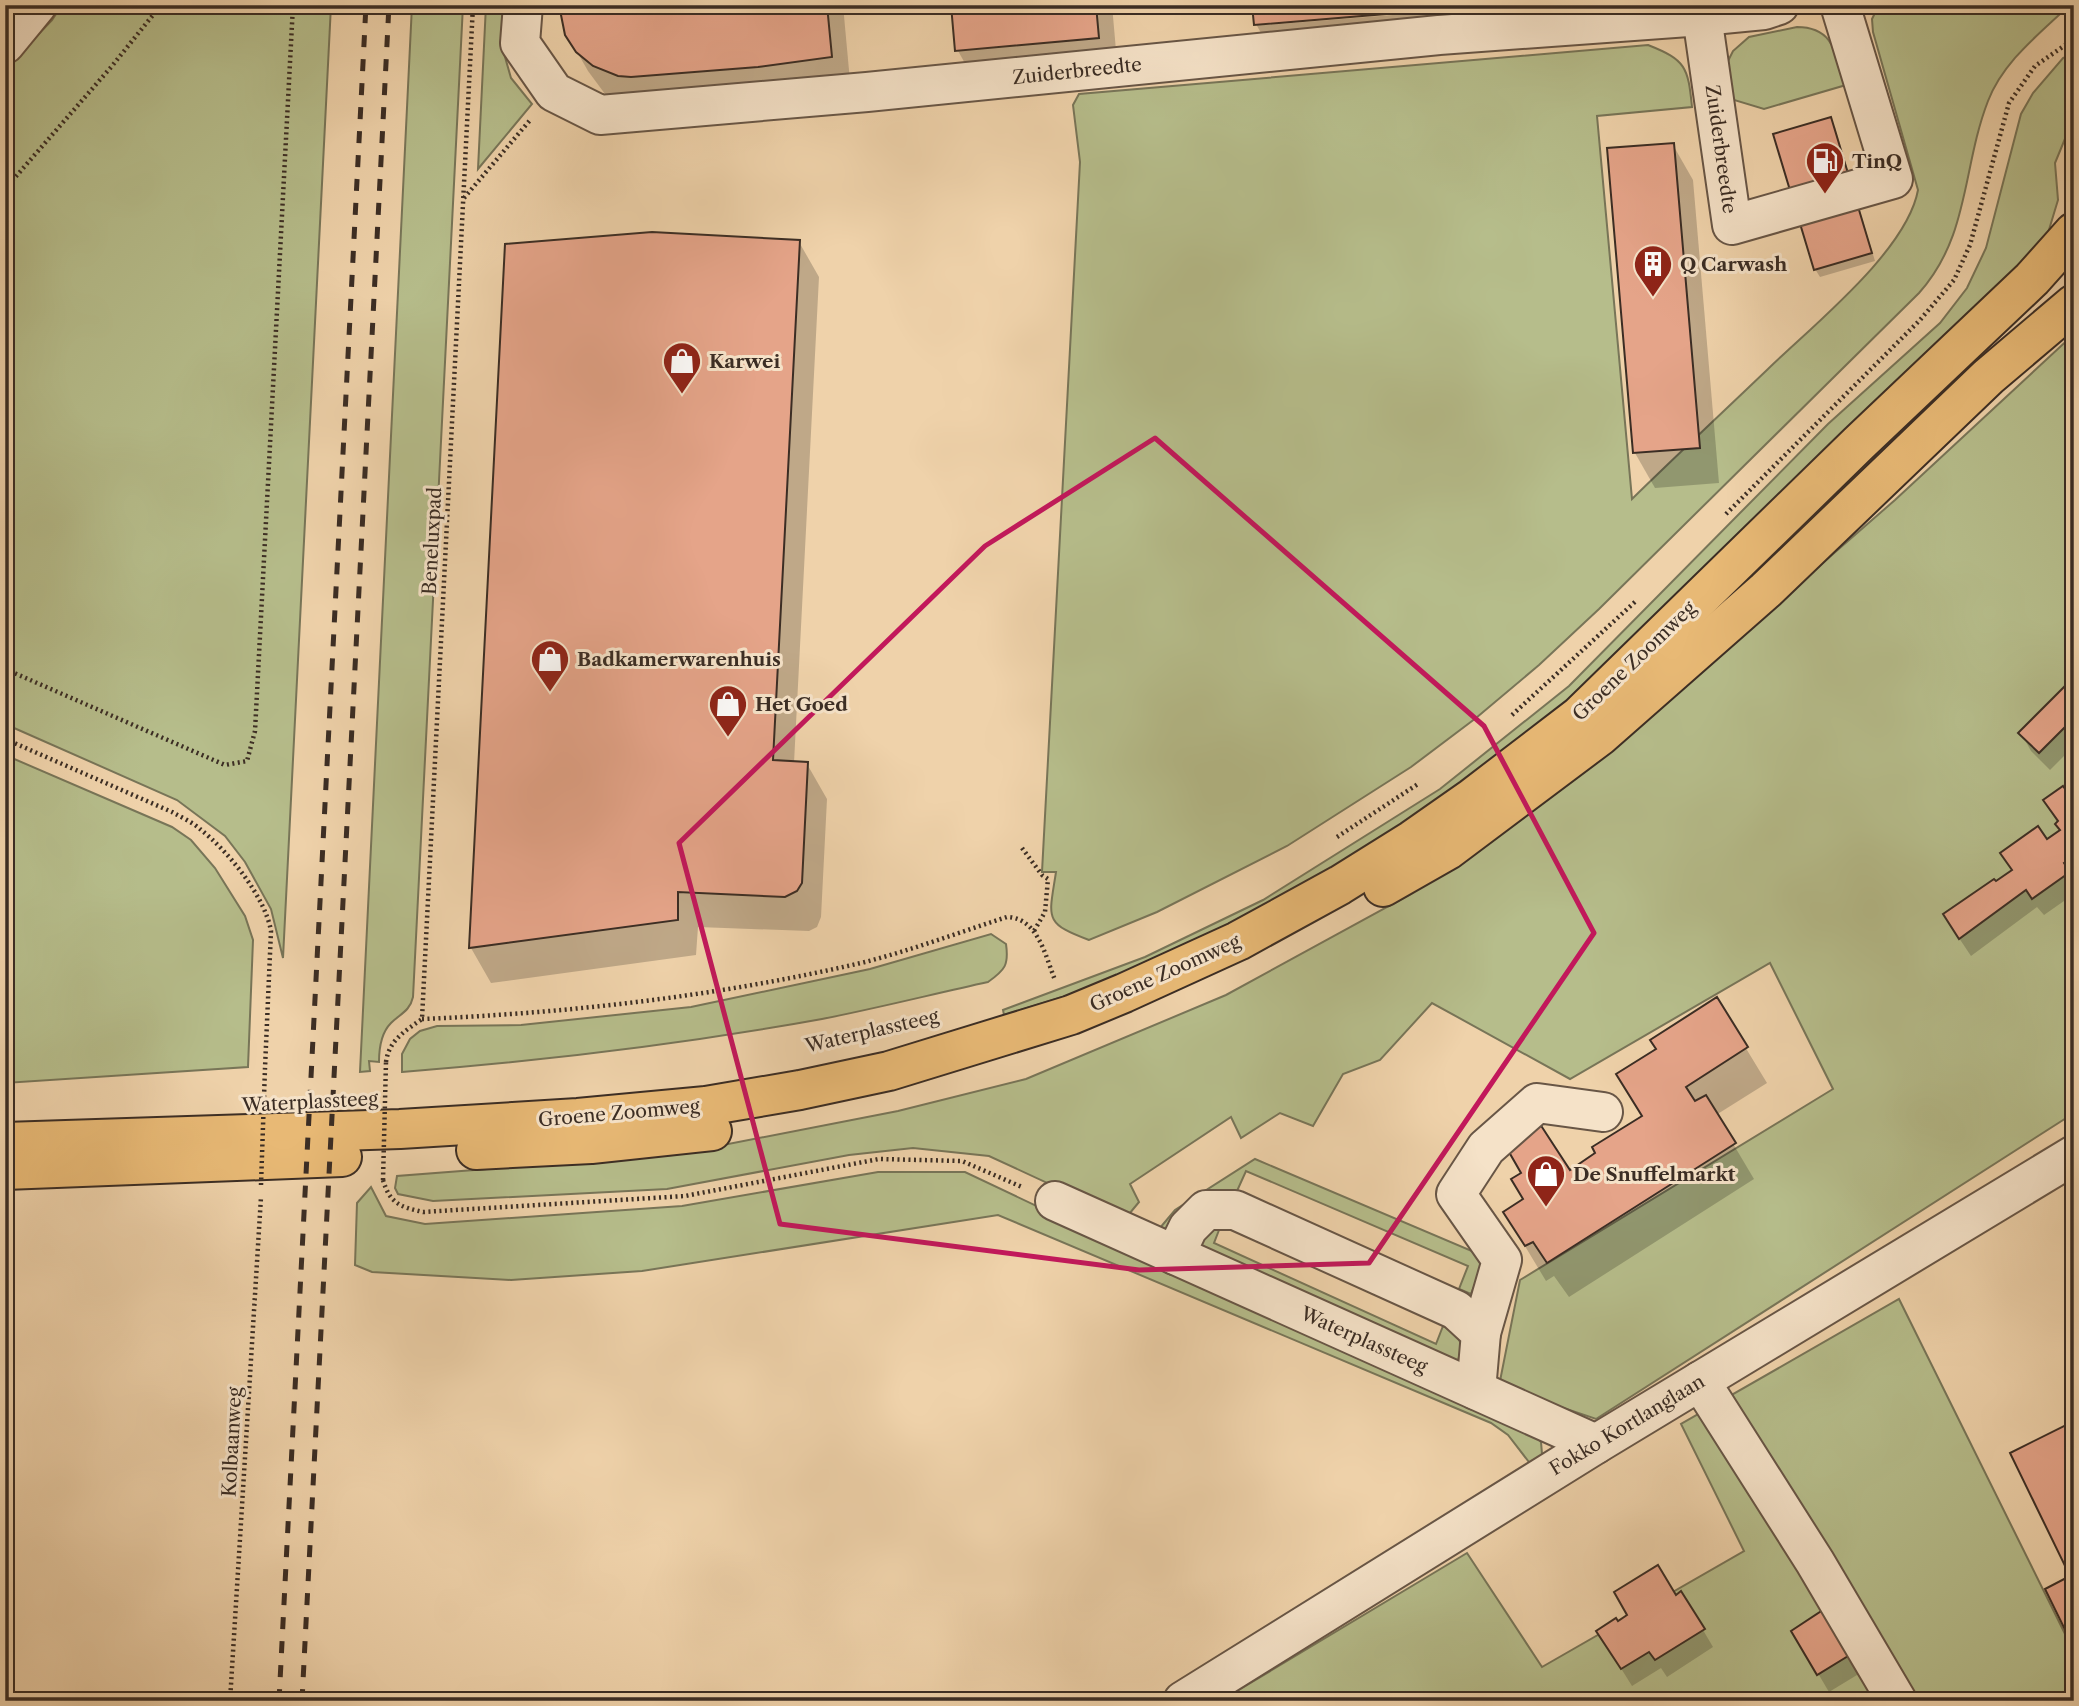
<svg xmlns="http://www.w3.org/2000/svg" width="2079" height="1706" font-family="'Libre Caslon Text',serif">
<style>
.green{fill:#b6bd8b;stroke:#787558;stroke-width:2}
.shadow{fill:#0003;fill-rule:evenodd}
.building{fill:#e5a489;stroke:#3b2d24;stroke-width:2}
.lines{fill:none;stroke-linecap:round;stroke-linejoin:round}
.minor-casing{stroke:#685646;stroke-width:42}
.major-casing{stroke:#3b2d24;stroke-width:42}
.path{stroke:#3b2d24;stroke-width:4.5;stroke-dasharray:2 3.5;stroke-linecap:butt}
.minor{stroke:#f5e2c8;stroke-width:38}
.major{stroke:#e8b975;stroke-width:38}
.rail{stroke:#3b2d24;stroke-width:5;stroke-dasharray:12 12;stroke-linecap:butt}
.path-bridge{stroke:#3b2d24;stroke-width:4.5;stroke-dasharray:2 3.5;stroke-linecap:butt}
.marked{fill:none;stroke:#c2185b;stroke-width:5;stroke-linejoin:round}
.labels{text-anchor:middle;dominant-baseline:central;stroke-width:6;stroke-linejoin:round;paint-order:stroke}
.street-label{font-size:19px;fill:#3b2d24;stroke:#f5e2c8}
.poi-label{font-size:19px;font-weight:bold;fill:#3b2d24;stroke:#f5e2c8;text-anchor:start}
</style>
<rect width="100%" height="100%" fill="#efd2aa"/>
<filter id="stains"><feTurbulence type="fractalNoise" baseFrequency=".00286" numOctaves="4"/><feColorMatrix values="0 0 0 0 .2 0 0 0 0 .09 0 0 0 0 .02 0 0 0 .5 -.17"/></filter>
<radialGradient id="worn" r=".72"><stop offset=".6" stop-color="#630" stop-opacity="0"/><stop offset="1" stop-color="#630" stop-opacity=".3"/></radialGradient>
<!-- green -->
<g class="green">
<polygon points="62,5 331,5 283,958 271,909 245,862 225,836 177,800 5,724 5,69 52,20"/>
<path d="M 412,5 L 463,5 L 413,997 C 410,1011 400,1014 391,1023 C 381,1033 379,1048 379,1062 L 369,1061 L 370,1071 L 360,1072 Z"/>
<polygon points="486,5 505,5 503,50 511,78 532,104 478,169"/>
<path d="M 1879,5 L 2063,5 L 2060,14 C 2032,40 2002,65 1988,101 C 1962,168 1970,236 1919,293 L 1599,609 L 1539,665 L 1476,718 L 1411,767 L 1287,846 L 1157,912 L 1089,940 C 1043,923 1049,918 1056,872 L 1042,872 L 1080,162 L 1073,105 L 1079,94 L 1648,45 C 1686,60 1688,67 1692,107 L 1597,116 L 1632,499 C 1677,455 1723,412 1768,369 C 1812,326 1907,251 1918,190 L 1873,32 L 1872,19 Z"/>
<path d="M 1797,27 C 1835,27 1836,56 1846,85 L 1764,109 L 1734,100 L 1729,94 L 1727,63 L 1733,51 L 1749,37 Z"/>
<polygon points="2074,53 2074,117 2055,163 2058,200 2048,233 2029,262 1578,704 1446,807 1150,970 1004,1015 1003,1010 1145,957 1263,900 1440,789 1569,686 1828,424 1940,323 1967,288 1986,248 2021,114 2033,93 2063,58"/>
<polygon points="2074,334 2074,1113 1596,1419 1499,1386 1520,1280 1833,1089 1770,963 1570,1079 1432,1003 1380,1060 1343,1074 1313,1126 1280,1113 1241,1138 1231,1117 1130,1184 1139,1202 1125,1219 989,1156 913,1148 849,1155 667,1189 433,1201 398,1194 395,1188 397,1176 672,1155 898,1111 1026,1079 1226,995 1411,894 1585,770 1895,500"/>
<polygon points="5,755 172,827 191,840 215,868 245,916 253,940 248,1067 5,1083"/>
<path d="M 991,934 L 1006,944 C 1009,965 1005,970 988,982 C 933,994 878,1008 822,1019 C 684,1044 543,1061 402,1072 L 402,1054 L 410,1039 L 420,1031 L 437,1026 L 521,1025 L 691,1007 L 870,969 Z"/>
<polygon points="1255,1159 1486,1257 1471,1294 1459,1289 1468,1266 1246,1171 1237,1191 1212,1193 1166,1241 1154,1235 1175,1210"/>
<polygon points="878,1172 965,1172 1087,1230 1523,1421 1541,1442 1542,1454 1532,1466 1508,1435 1491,1423 998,1215 642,1271 511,1280 372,1272 355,1265 357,1203 371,1187 386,1216 425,1224 682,1206"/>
<polygon points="1221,1225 1214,1243 1436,1344 1443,1326 1455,1331 1462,1346 1457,1364 1204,1257 1195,1232"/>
<polygon points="1899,1299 2074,1652 2074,1701 1235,1701 1232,1694 1467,1553 1542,1667 1744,1551 1681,1424"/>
</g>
<!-- shadow -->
<g class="shadow">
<polygon points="561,5 843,5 851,92 627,107 605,94 588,71 567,34"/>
<polygon points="953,5 1112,5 1118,73 977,85 957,49"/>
<path d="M 1254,5 L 1433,5 L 1435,37 L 1271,51 L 1256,24 ZM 1429,8 L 1430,12 L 1266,25 L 1266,22 Z"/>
<polygon points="1489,5 1700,5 1509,40"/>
<polygon points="1830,119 1835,127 1875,261 1820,277 1815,269"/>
<polygon points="1673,145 1693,180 1719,483 1655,488 1635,453"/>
<polygon points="799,242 819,277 794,763 807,764 827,799 821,917 817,927 809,931 698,927 696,955 491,983 471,948 506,245"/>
<polygon points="2074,679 2074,746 2050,770 2031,751 2021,733"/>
<polygon points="2045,801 2074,805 2074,894 2044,915 2037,907 1971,956 1955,932 1995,884 2012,871 2002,854 2047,841 2062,831"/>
<polygon points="1716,999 1767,1083 1716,1115 1754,1179 1569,1297 1554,1276 1546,1281 1505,1213 1569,1172 1643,1118 1658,1050"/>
<polygon points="1825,1610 1862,1672 1829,1692 1793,1631"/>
<polygon points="1617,1623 1703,1630 1713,1647 1667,1677 1661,1668 1632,1686 1609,1649"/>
</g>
<!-- building -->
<g class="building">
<polygon points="559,5 827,5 832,57 758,67 631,77 618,76 593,66 576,52 565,35"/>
<polygon points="951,5 1096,5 1099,38 955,51"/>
<polygon points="1252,5 1420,5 1421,11 1254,25"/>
<polygon points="1831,117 1872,253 1814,270 1773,134"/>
<polygon points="1674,143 1700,448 1633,453 1607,148"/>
<polygon points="652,232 800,240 773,760 808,762 802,883 797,891 785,897 678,892 678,920 469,948 505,244"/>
<polygon points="2074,677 2074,718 2039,753 2018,733"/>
<polygon points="2063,786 2074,802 2074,856 2064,863 2070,872 2032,899 2026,890 1959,939 1943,914 1994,879 1996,881 2012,870 2000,853 2038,826 2047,839 2060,830 2055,824 2058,821 2043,800"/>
<polygon points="1717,997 1748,1047 1686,1087 1695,1101 1706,1095 1736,1143 1547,1263 1533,1242 1525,1246 1503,1212 1523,1199 1511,1179 1521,1173 1505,1145 1540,1124 1570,1170 1595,1153 1592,1147 1642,1116 1616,1074 1656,1049 1650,1040"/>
<polygon points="2074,1421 2074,1648 2045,1589 2070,1576 2010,1453"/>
<polygon points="1658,1565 1676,1595 1681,1591 1705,1629 1655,1660 1649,1652 1621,1669 1596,1631 1616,1618 1618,1621 1627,1615 1614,1592"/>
<polygon points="1826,1608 1853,1653 1817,1675 1791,1631"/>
</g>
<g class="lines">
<!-- minor casing -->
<g class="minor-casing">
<g id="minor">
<polyline points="523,5 520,43 554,92 600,115 867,92 1439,35 1702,16 1764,10 1779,5"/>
<polyline points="1702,16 1732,225 1893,179 1840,5"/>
<polyline points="5,44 37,5"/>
<polyline points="1055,1201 1596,1444"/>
<polyline points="1175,1255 1188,1228 1206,1210 1235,1210 1456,1310 1481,1333 1476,1390"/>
<polyline points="1481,1333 1502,1260 1456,1194 1486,1148 1537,1103 1603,1112"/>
<polyline points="1700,1381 1815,1562 1897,1701"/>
<polyline points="1183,1701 1596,1444 2074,1155"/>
</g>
</g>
<!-- major casing -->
<g class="major-casing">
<g id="major">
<polyline points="1383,887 1448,850 1600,736 1766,590 1988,377 2074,304"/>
<polyline points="5,1142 400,1129 578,1118 706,1106 800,1090 889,1071 1071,1015 1124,993 1238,941 1340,885 1412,840 1472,798 1579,716 1858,444 2032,279 2074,232"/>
<polyline points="476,1150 591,1144 712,1131"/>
<polyline points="5,1170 342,1157"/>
</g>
</g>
<!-- path -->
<g class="path">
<polyline points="2066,5 2074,34"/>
<polyline points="5,189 112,66 161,5"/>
<polyline points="464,198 531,119"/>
<polyline points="1726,514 1920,320 1954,280 1970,245 2009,103 2035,66 2074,39"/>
<polyline points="5,669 225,765 247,761 255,731 293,5"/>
<polyline points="1512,715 1637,600"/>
<path d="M 5,739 L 172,812 C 181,817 192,822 200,829 C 227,850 265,896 271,931 L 265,1068"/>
<polyline points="1337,837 1418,784"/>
<polyline points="1022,848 1042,875 1048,879 1045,912 1034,931"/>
<path d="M 422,1019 C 570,1013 720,996 865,962 C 912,950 960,932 1007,917 C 1038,918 1045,955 1055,980"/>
<path d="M 386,1062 C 389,1040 405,1031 422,1019 L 473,5"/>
<path d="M 383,1180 C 390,1204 401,1207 423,1212 L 685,1196 L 879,1159 L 962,1161 L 1022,1187"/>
<polyline points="230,1701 261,1197"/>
</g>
<!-- minor -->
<use href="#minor" class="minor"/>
<!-- major -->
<use href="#major" class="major"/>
<!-- rail -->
<g class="rail">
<polyline points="279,1701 366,5"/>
<polyline points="302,1701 389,5"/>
</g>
<!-- path-bridge -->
<g class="path-bridge">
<polyline points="383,1180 386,1062"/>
<polyline points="261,1185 265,1068"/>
</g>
</g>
<!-- marked area -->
<path class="marked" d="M 1155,438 L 1484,726 L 1594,933 L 1369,1263 L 1139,1270 L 780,1224 L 679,843 L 985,546 Z"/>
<!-- icons -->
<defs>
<g id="fuel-pin" transform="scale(2.0125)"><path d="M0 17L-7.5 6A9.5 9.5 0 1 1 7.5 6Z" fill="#8f2418" stroke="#f5e2c8"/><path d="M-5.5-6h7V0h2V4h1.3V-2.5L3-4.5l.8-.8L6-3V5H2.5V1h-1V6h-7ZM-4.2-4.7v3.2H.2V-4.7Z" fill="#fff"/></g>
<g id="building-pin" transform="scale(2.0125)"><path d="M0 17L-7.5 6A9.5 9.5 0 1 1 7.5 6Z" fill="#8f2418" stroke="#f5e2c8"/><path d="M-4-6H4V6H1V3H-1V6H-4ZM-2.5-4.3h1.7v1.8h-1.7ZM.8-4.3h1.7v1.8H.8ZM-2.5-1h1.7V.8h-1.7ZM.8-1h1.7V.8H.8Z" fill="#fff"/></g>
<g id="shop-pin" transform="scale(2.0125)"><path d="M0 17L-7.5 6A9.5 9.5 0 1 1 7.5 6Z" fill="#8f2418" stroke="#f5e2c8"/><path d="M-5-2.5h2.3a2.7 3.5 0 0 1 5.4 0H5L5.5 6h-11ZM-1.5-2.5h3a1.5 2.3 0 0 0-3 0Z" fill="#fff"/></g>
</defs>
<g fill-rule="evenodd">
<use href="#fuel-pin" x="1825" y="161"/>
<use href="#building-pin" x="1653" y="264"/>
<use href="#shop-pin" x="682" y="361"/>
<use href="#shop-pin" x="550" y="659"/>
<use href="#shop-pin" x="728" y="704"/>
<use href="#shop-pin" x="1546" y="1174"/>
</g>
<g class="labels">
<!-- street labels -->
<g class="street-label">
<text transform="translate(1077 71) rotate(-6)">Zuiderbreedte</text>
<text transform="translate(1721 149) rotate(82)">Zuiderbreedte</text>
<text transform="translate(432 541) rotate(-87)">Beneluxpad</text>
<text transform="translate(1634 661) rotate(-44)">Groene Zoomweg</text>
<text transform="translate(1165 973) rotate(-24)">Groene Zoomweg</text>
<text transform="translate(872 1031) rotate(-13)">Waterplassteeg</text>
<text transform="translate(310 1102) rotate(-3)">Waterplassteeg</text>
<text transform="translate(619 1113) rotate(-5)">Groene Zoomweg</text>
<text transform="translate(1364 1340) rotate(24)">Waterplassteeg</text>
<text transform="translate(1627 1425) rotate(-31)">Fokko Kortlanglaan</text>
<text transform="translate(232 1442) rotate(-87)">Kolbaanweg</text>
</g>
<!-- poi labels -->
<g class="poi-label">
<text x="1852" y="161">TinQ</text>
<text x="1680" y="264">Q Carwash</text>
<text x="709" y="361">Karwei</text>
<text x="577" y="659">Badkamerwarenhuis</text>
<text x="755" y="704">Het Goed</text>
<text x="1573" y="1174">De Snuffelmarkt</text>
</g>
</g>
<!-- margin -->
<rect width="2079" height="1706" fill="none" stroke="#efd2aa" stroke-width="28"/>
<rect x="7" y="7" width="2065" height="1692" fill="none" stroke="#3b2d24" stroke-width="3.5"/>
<rect x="14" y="14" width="2051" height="1678" fill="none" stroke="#3b2d24" stroke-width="2"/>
<rect width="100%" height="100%" filter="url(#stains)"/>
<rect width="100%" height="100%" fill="url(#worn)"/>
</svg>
